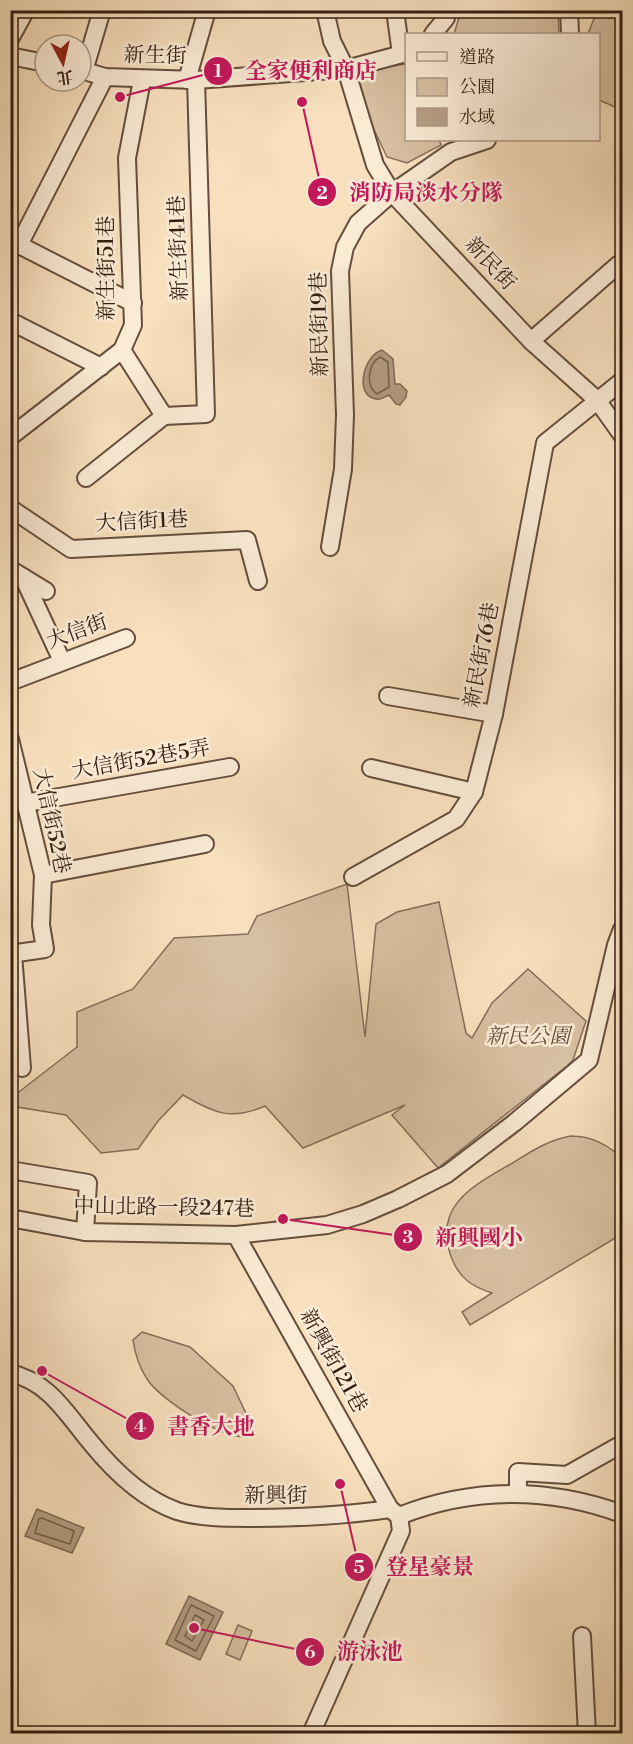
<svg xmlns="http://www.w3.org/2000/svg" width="633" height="1744" font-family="'Libre Bodoni','Noto Serif TC',serif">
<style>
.green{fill:#d7bfa1;stroke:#866e5a;stroke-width:1.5}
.water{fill:#b59e84;stroke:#816a56;stroke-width:1.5}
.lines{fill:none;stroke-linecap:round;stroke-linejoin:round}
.shore{stroke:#745e4b;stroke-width:1.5}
.street-casing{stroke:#654e3d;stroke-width:20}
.street{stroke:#faebd5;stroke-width:16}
.labels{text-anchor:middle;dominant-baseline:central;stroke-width:5;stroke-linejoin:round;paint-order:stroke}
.street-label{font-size:21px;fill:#341d12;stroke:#faebd5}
.park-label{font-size:21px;font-style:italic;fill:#654e3d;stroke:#faebd5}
.leader{fill:none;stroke:#c2185b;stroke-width:2}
.callout-dot{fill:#c2185b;stroke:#faebd5;stroke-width:2}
.mark-label{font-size:18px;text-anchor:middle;font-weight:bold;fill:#fff}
.callout-label{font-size:22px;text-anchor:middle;font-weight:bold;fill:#c2185b;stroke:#faebd5;stroke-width:5;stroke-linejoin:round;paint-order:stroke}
</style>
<rect width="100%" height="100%" fill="#f8e0be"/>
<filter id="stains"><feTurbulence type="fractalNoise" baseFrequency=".00333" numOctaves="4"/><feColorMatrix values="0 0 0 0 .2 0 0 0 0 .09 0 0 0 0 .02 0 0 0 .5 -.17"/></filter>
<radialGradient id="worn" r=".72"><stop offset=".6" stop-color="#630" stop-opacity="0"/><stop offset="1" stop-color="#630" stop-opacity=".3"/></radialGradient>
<!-- green -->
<g class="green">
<polygon points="461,11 558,11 559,34 454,34"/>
<polygon points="597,11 622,11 622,110 599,100 598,34 588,34"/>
<polygon points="406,64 406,140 439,140 441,145 407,163 387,157 347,73"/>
<path d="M 347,884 L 365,1037 L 376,924 L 397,912 L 439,902 L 466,1033 L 472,1038 L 492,1003 L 528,969 L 586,1021 L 573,1060 L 567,1066 L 438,1168 L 392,1115 L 405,1105 L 303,1148 L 265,1106 C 231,1121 214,1113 183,1095 L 158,1121 L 138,1149 L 101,1153 L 66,1115 L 11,1106 L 11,1098 L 77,1047 L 77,1012 L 133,989 L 174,938 L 248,934 L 257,916 Z"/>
<path d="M 571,1136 C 590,1136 611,1145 622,1160 L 622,1234 L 470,1325 L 462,1312 L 492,1293 C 473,1287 460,1279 452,1259 C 432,1207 471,1187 509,1165 C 529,1153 547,1140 571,1136 Z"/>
<path d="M 142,1332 L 190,1347 L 233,1386 L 253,1428 L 252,1436 C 228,1444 160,1400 147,1379 C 139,1367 135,1354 133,1340 Z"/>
<polygon points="238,1625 252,1631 240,1660 226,1654"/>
</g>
<!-- water -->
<g class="water">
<path d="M 382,350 L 393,359 L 395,384 L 400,384 L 407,391 L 406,397 L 400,405 L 396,404 L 389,395 C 385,397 381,400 376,399 C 354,396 363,356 382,350 Z"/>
<polygon points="37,1509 84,1528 72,1553 25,1536"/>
<polygon points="189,1596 223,1612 200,1660 166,1644"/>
</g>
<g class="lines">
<!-- shore -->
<g class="shore">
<path d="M 380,357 L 388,362 L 389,387 L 377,394 C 365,386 368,364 380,357 Z"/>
<polygon points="42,1518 74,1531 70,1544 35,1533 39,1519"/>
<polygon points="191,1605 214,1616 196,1651 175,1640"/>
<polygon points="195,1615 204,1620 192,1641 185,1636"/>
</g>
<!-- street casing -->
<g class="street-casing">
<g id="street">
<polyline points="325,10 332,41 346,69 375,165 392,193 531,341 597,400 622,435"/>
<polyline points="395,10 401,54"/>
<polyline points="569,10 570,34"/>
<polyline points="433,34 446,18 447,10"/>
<polyline points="10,39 26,10"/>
<polyline points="10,56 45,63"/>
<polyline points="81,70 105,77 196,80 346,69 406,53"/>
<polyline points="84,71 102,10"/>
<polyline points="105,77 19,245 133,303"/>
<polyline points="187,80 207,10"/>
<polyline points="10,321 101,367"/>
<polyline points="531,341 619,264"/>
<polyline points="122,350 164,416 206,414 196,80"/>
<polyline points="10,437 122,350 133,325 127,158 142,80"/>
<polyline points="86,478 164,416"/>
<polyline points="10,508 71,549 247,540 258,581"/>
<polyline points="330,547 343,469 345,415 340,271 345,247 358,223 392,193 451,152 487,140"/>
<polyline points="10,569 46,591"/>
<polyline points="23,577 62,661"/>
<polyline points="10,682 126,638"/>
<polyline points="388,696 494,714"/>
<polyline points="10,739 43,875 41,925 45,949 10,954"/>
<polyline points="371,768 474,792"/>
<polyline points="25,803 230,767"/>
<polyline points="43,875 205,844"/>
<polyline points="353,877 456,819 474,792 494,714 545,443 622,381"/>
<polyline points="13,954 22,1068"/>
<polyline points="10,1170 88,1183 85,1232"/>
<polyline points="10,1218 85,1232 236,1235 327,1225 363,1214 398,1199 447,1174 514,1123 589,1060 616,945 622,929"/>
<polyline points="236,1235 390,1509"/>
<path d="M 10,1373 C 49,1381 68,1416 91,1443 C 113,1470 143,1499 177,1511 C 199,1518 226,1518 249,1518 C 299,1518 341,1516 390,1509 L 399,1516"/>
<polyline points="518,1493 518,1472 567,1475 622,1444"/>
<path d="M 399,1516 C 472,1487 549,1487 622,1514"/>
<polyline points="582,1636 587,1734"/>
<polyline points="311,1734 401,1531 399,1516"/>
</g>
</g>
<!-- street -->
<use href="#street" class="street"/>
</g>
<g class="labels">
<!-- street labels -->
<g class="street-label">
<text transform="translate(155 56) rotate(1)">新生街</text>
<text transform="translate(179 248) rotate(-92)">新生街41巷</text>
<text transform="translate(490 264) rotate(47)">新民街</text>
<text transform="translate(107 268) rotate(-90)">新生街51巷</text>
<text transform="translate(320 324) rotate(-91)">新民街19巷</text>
<text transform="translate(142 522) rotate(-3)">大信街1巷</text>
<text transform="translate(77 632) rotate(-20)">大信街</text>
<text transform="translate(482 655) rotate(-79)">新民街76巷</text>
<text transform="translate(141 760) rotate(-10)">大信街52巷5弄</text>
<text transform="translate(51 821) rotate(78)">大信街52巷</text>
<text transform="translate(164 1208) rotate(1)">中山北路一段247巷</text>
<text transform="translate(333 1361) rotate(61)">新興街121巷</text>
<text x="276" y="1496">新興街</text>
</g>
<!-- park labels -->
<g class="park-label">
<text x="528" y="1037">新民公園</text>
</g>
</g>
<!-- callouts -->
<path class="leader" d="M120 97L218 71M302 102L322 192M283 1219L408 1237M42 1371L140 1426M340 1484L359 1567M194 1628L310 1652"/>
<g class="callout-dot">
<circle cx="120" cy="97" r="6"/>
<circle cx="302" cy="102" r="6"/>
<circle cx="283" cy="1219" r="6"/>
<circle cx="42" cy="1371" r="6"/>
<circle cx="340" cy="1484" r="6"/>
<circle cx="194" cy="1628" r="6"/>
<circle cx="218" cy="71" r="15"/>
<circle cx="322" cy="192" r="15"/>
<circle cx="408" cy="1237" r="15"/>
<circle cx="140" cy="1426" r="15"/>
<circle cx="359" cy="1567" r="15"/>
<circle cx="310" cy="1652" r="15"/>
</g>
<g class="mark-label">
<text x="218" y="77">1</text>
<text x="322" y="199">2</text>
<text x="408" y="1243">3</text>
<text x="140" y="1432">4</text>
<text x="359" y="1573">5</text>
<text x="310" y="1658">6</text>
</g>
<g class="callout-label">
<text x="311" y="78">全家便利商店</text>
<text x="426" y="200">消防局淡水分隊</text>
<text x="479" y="1245">新興國小</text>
<text x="211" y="1434">書香大地</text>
<text x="430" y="1574">登星豪景</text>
<text x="370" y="1659">游泳池</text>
</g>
<!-- margin -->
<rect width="633" height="1744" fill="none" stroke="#f8e0be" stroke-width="36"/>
<rect x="12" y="12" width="609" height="1720" fill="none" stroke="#341d12" stroke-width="3"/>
<rect x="18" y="18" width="597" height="1708" fill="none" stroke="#341d12" stroke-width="1.5"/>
<!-- legend -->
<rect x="405" y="33" width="195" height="108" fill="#faebd5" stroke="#ab9987" stroke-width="1.5"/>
<rect x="417" y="52" width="30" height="9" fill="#faebd5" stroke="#ab9987" stroke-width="1.5"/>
<text x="459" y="63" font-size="18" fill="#341d12">道路</text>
<rect x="417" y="78" width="30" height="18" fill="#d7bfa1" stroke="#ab9987" stroke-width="1.5"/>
<text x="459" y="93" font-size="18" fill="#341d12">公園</text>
<rect x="417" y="108" width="30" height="18" fill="#b59e84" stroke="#ab9987" stroke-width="1.5"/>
<text x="459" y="123" font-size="18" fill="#341d12">水域</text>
<!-- north arrow -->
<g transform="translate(63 63) rotate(172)"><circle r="28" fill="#faebd5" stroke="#ab9987" stroke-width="1.5"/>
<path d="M0-4.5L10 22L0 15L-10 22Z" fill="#8f2418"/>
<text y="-9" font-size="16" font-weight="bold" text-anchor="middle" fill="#341d12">北</text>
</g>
<rect width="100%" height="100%" filter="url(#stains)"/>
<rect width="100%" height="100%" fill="url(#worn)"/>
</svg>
